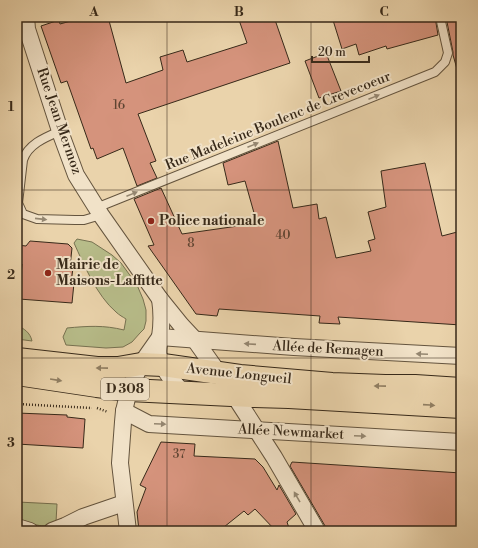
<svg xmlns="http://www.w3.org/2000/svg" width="478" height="548" font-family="'Libre Bodoni',serif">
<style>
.green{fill:#b7bc89;stroke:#777251}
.building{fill:#d5937c;stroke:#372919}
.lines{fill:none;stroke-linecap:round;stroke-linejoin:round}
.lane-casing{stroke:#64543e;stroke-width:10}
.street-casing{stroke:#64543e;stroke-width:18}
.primary-casing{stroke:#372919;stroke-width:24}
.path{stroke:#372919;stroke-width:2.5;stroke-dasharray:1 2;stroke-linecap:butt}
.lane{stroke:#f1e2c8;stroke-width:8}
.street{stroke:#f1e2c8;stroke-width:16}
.primary{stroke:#ead3ab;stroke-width:22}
.oneway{fill:#948670}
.oneway2{fill:#907e62}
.grid{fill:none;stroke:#372919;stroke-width:1;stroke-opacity:0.55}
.poi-dot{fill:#8f2418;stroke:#f1e2c8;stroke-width:1.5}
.labels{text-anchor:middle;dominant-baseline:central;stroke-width:4;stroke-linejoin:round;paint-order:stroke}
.number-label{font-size:12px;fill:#5e4432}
.shield{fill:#f1e2c8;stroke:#6f604e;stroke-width:1}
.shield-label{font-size:13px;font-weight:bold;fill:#372919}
.street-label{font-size:14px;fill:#372919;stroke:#f1e2c8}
.poi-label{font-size:14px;font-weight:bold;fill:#372919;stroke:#f1e2c8;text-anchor:start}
.neatline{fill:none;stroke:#372919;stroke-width:1.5}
.grid-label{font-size:13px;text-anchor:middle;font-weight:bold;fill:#372919}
</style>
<rect width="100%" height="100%" fill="#ead3ab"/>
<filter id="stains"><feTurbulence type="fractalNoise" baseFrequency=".005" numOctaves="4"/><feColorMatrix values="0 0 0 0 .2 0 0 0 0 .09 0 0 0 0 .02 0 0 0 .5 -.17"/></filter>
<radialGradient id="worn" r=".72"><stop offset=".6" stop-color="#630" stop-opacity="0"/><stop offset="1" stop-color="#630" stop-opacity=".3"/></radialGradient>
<!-- green -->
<g class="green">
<path d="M 77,239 L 92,242 L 112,255 L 121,263 L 137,285 L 143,299 L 146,310 L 146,321 L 144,329 L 140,333 L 132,342 L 123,347 L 106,348 L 66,345 L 63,337 L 67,328 C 88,326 104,325 124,330 L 126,319 C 123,317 119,315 116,312 C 97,296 84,265 74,243 Z"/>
<polygon points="17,264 24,264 21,280 19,299 17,299"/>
<path d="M 17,325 C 24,329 30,332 32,341 L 17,339 Z"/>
<path d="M 18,502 L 57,504 L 56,522 C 43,531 31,522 17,519 Z"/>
</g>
<!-- building -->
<g class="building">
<polygon points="85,17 108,17 126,83 163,70 160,57 183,50 187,62 247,43 238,17 274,17 290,63 138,114 156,161 150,163 157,178 137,186 123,148 97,159 93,148 91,149 67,81 61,83 41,26 59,20 60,24"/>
<polygon points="332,17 435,17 438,35 387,49 386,46 359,55 356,44 342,49"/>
<polygon points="446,17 461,17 461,68 457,69 453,55 453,52"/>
<polygon points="326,53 341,91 319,98 305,61"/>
<polygon points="278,141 293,208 317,204 319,219 326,217 336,258 371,251 368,241 375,239 368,212 386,207 381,171 425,163 442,236 461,231 461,325 338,317 340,324 319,323 320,316 219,309 217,316 196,314 148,246 154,245 134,199 161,188 182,234 238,226 237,223 256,220 245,181 228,185 223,163"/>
<polygon points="30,241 68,244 72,248 70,267 73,268 71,283 74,283 72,303 19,299 22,264 17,264 17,245 26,246"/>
<polygon points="17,413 67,415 67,417 85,419 83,448 17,444"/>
<polygon points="161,442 195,444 194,456 255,459 263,467 277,490 279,485 296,514 287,522 290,531 276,531 255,509 248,515 244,511 219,531 139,531 137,512 146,488 140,485"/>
<polygon points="292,462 461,473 461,531 328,531 290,466"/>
</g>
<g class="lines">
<!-- lane casing -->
<g class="lane-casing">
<g id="lane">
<path d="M 60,131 C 46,137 28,144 23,160 L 18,203 L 23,214 L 37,219 L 75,220 L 84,220 L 101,215"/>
<polyline points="96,208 435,72 445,62 448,53 440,17"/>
</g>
</g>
<!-- street casing -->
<g class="street-casing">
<g id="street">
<polyline points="26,17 27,29 62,137 76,175 101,215 160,299 181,325 195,340 234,395 274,457 317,531"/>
<path d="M 160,299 C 162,312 162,324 160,337 C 160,342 157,350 159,356 C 161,367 175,384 183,393"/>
<polyline points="160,337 294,347 461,356"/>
<polyline points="124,411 149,424 461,442"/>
<polyline points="17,527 30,531"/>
<polyline points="52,531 65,526 83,517 124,503"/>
<polyline points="128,531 120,463 123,422 124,411 129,390 141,364 160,337"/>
</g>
</g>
<!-- primary casing -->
<g class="primary-casing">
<g id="primary">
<polyline points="17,359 97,368 118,368 141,364 163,365 240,376 332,384 385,386 415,386 461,389"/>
<polyline points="17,374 97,386 129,390 252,396 289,397 461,407"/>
</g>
</g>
<!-- path -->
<g class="path">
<polyline points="17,404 92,408"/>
<polyline points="97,408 108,412"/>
</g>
<!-- lane -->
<use href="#lane" class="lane"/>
<!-- street -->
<use href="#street" class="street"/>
<!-- primary -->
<use href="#primary" class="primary"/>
</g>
<!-- one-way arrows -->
<defs><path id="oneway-solid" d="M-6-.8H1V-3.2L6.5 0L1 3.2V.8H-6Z"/></defs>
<g class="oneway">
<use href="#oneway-solid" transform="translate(374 97) rotate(-22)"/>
<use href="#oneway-solid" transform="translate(253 145) rotate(-22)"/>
<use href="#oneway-solid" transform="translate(132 194) rotate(-22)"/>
<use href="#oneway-solid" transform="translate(41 219) rotate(6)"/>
<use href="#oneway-solid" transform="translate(250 344) rotate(-176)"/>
<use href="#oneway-solid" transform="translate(422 354) rotate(-177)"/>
<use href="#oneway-solid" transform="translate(160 424) rotate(3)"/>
<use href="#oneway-solid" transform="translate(360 436) rotate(3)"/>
<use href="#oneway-solid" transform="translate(297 497) rotate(-120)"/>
</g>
<g class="oneway2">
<use href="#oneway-solid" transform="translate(102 368) rotate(-179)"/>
<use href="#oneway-solid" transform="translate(56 380) rotate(9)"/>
<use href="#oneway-solid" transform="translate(380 386) rotate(-179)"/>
<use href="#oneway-solid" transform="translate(429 405) rotate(4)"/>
</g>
<!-- grid -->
<path class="grid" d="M 167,17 L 167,531M 311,17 L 311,531M 17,190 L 461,190M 17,358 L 461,358"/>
<!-- markers -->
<g class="poi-dot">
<circle cx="151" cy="221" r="4"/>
<circle cx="48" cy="273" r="4"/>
</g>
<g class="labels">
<!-- number labels -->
<g class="number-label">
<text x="119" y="105">16</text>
<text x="283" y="235">40</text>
<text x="191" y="243">8</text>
<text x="179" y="454">37</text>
</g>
<!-- shield labels -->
<rect class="shield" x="101" y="378" width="48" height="22" rx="3"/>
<g class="shield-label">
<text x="125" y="389">D 308</text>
</g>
<!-- street labels -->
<g class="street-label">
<text transform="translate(59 121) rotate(71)">Rue Jean Mermoz</text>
<text transform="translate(278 121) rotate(-22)">Rue Madeleine Boulenc de Crevecoeur</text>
<text transform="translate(328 349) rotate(3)">Allée de Remagen</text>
<text transform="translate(239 374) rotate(6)">Avenue Longueil</text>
<text transform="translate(291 432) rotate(3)">Allée Newmarket</text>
</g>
<!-- poi labels -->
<g class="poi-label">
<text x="159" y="221">Police nationale</text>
<text x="56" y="265">Mairie de<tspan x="56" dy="16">Maisons-Laffitte</tspan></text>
</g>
</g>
<!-- margin -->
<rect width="478" height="548" fill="none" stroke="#ead3ab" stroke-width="44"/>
<!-- scale -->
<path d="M312 56v6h57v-6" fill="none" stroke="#372919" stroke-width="2"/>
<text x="318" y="56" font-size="12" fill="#372919" stroke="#f1e2c8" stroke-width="3" paint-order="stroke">20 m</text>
<rect x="22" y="22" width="434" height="504" class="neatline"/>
<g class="grid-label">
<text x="94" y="16">A</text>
<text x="239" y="16">B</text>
<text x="384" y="16">C</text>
<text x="11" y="111">1</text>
<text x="11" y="279">2</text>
<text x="11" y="447">3</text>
</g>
<rect width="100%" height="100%" filter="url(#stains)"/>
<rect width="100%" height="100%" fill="url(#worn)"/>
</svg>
